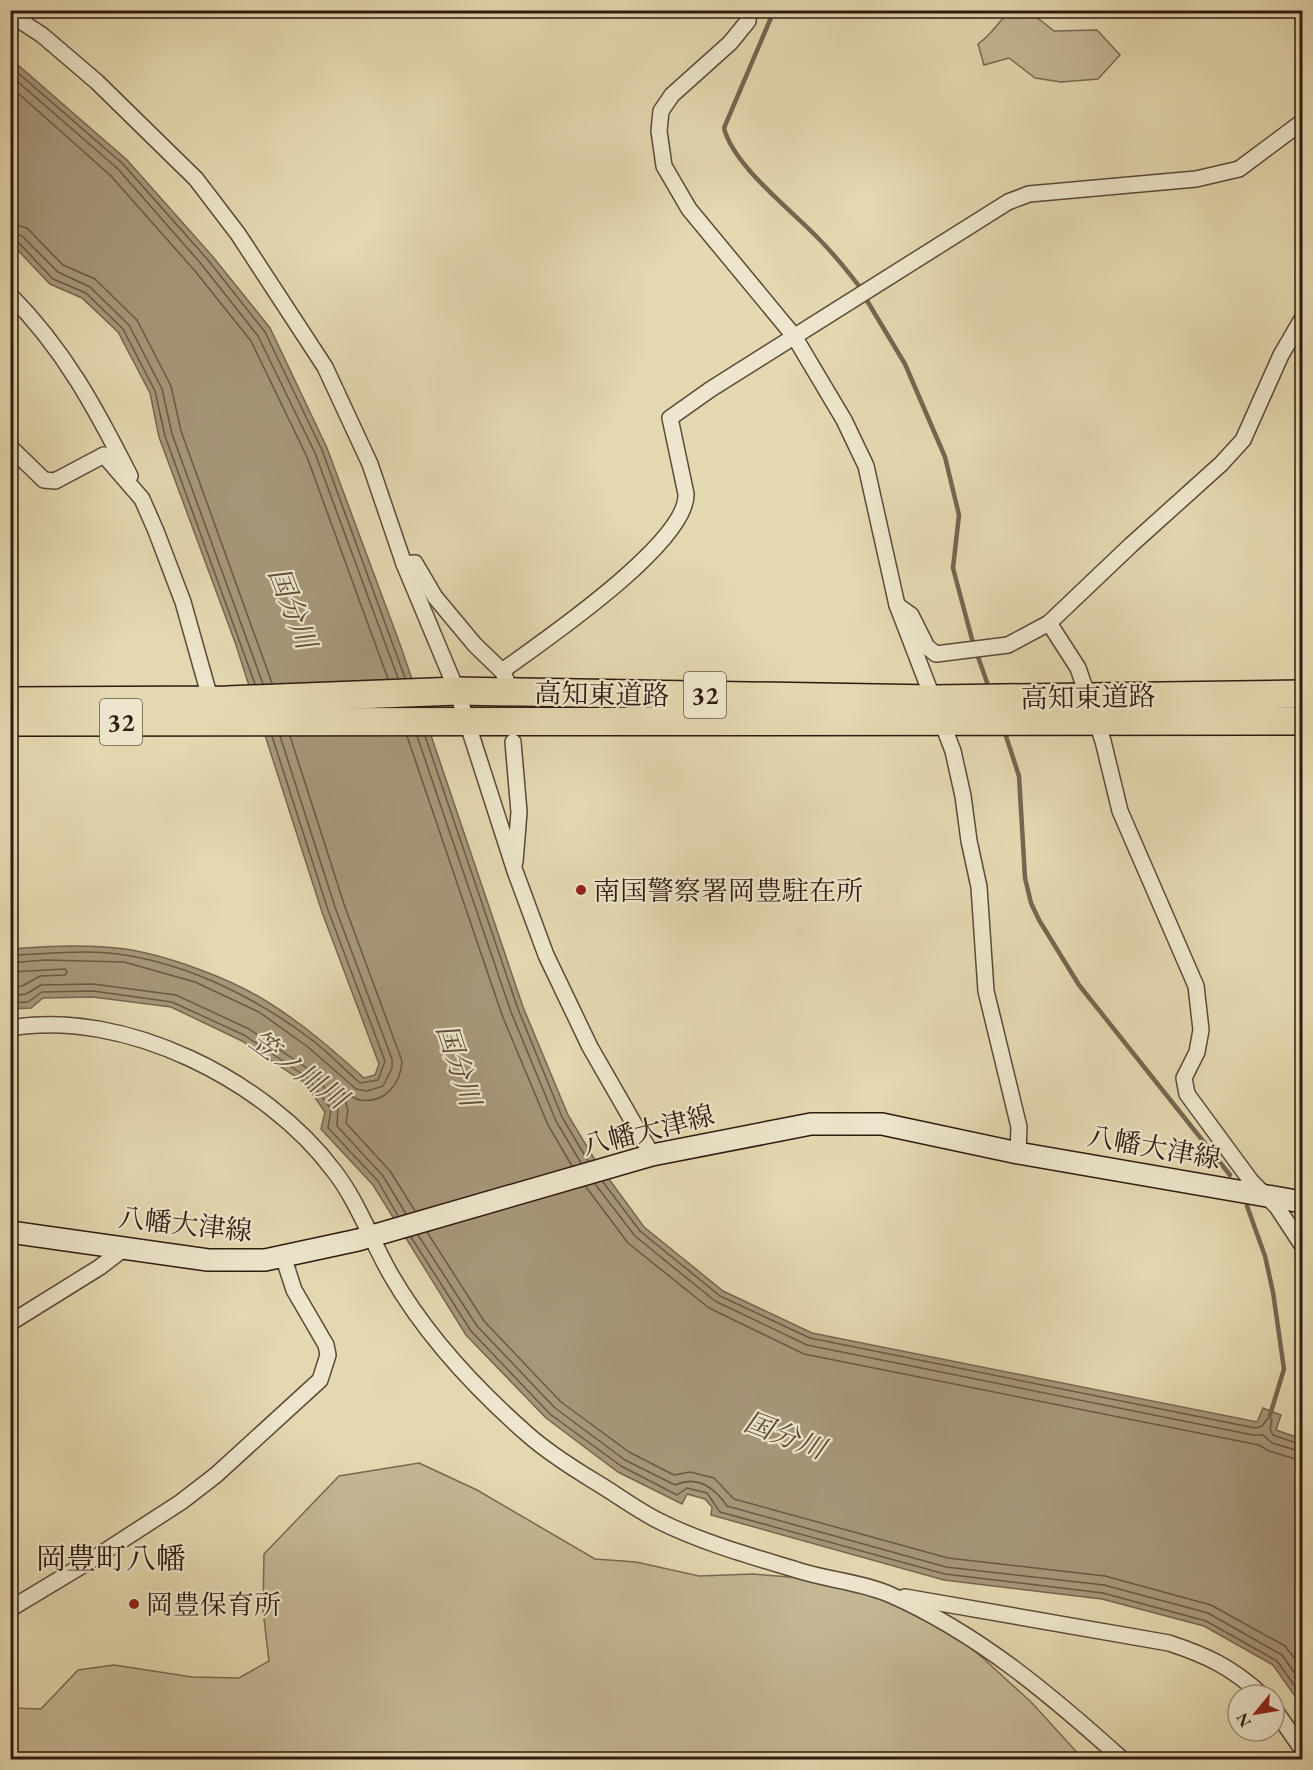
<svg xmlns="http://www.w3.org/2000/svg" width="1313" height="1770" font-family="'EB Garamond','Noto Serif JP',serif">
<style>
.green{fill:#c5b895;stroke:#7a6853;stroke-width:1.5}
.water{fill:#a6977a;stroke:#766550;stroke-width:1.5}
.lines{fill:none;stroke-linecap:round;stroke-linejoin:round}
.shore{stroke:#6a5846;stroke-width:1.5}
.stream{stroke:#766550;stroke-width:4.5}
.street-casing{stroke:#5c4939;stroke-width:18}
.secondary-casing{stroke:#2f1911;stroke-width:24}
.highway-casing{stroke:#2f1911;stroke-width:30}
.street{stroke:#ede6cc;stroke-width:15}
.secondary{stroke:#ede6cc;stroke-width:21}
.highway{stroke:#e4d8b0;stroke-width:27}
.poi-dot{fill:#8f2418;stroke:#ede6cc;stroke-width:2}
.labels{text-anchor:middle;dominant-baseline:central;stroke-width:4.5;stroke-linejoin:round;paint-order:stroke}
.shield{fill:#ede6cc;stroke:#685649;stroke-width:1.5}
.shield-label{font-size:26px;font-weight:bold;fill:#2f1911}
.street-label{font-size:27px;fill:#2f1911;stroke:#ede6cc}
.poi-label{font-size:27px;fill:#2f1911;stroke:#ede6cc;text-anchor:start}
.water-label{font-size:28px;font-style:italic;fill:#5f4b3b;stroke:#ede6cc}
.quarter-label{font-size:30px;fill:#2f1911;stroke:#ede6cc}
</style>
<rect width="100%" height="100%" fill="#e4d8b0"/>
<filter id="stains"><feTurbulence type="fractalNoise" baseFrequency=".00333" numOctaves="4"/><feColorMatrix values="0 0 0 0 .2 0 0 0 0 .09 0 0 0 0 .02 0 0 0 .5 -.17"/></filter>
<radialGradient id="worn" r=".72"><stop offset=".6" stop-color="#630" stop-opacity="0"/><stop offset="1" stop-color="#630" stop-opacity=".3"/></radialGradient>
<!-- green -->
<g class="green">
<path d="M 1010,12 L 1030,12 L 1054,31 L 1097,30 L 1120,55 L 1098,79 L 1061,82 L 1035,78 L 1009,58 L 984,65 L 978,44 C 993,34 997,22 1010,12 Z"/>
<polygon points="419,1463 477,1490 595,1559 636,1562 699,1576 753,1574 812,1579 911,1606 940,1623 984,1659 1032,1703 1083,1759 11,1760 10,1708 41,1709 78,1670 114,1665 192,1677 239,1678 269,1661 263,1610 264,1554 339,1476"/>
</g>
<!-- water -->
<path class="water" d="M 10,58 L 127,160 L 213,257 L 270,328 L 327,448 L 401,647 L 523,1007 L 568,1115 L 595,1160 L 644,1227 L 723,1291 L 812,1333 L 1257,1422 L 1263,1408 L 1281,1415 L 1276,1430 L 1302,1439 L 1302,1706 L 1273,1665 L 1204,1626 L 1102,1599 L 944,1580 L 711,1515 L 712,1507 L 705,1499 L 687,1494 L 682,1504 L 618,1472 L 546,1418 L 466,1335 L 373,1185 L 321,1129 L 325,1112 L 305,1083 L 242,1041 L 171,1007 L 93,997 L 43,998 L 31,1008 L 11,1009 L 11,949 C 47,946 88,944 125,949 C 167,955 231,979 266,1001 C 302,1023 333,1050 364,1078 L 375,1075 L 379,1064 L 322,912 L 235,642 L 159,437 L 150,393 L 118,332 L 82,298 L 50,284 L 11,243 Z"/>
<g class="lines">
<!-- shore -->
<g class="shore">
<polyline points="10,66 123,164 208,260 265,332 322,450 405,678"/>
<polyline points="10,75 118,169 202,265 258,336 315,453 398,678"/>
<polyline points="10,86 111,176 195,271 251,341 307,457 388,679"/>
<polyline points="10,223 27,228 63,265 95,279 137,320 171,386 181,431 272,683"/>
<polyline points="10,232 22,236 58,272 90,287 129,325 162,389 172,434 263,684"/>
<polyline points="10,239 17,241 53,279 86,293 123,329 155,391 165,436 255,684"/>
<path d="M 290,736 L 344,904 L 402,1061 C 401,1084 384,1104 360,1100 C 353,1099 349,1093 343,1093 L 348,1110 L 346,1123 L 390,1171 L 415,1211"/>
<polyline points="407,736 502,1015 548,1125 572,1166"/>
<polyline points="417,736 511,1012 556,1121 581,1163"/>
<polyline points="425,736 518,1009 562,1117 588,1161"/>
<path d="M 10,955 C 48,954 88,949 125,955 C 193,966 258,999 312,1040 C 329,1053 344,1069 360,1083 L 378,1080 L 385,1061 L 328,910 L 272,736"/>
<polyline points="10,963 44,960 124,962 195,982 259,1012 308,1047 356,1089 367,1091 383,1086 392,1068 392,1059 335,907 280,736"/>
<polyline points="10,972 65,969 67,972 65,975 40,976 22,986 10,987"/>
<polyline points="10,996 26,994 41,985 93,984 176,995 249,1029 314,1073 338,1107 337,1126 383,1176 406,1214"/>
<polyline points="10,1003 28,1002 42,992 93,991 172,1002 244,1035 308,1078 331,1109 328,1128 378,1181 398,1216"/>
<polyline points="603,1182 640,1231 720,1296 810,1338 1255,1428 1262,1426 1269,1417 1272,1420 1270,1429 1273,1435 1302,1445"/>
<polyline points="595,1184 635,1236 715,1301 807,1345 1253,1435 1263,1435 1272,1443 1302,1452"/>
<polyline points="586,1187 628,1243 709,1308 804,1354 1259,1445 1269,1451 1302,1461"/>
<polyline points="427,1232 484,1321 561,1402 629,1452 674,1475 690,1472 714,1478 734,1499 948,1558 1105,1576 1211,1605 1285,1646 1302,1668"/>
<path d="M 418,1235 L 477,1326 L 555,1408 L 625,1460 L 675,1485 C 697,1475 714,1487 727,1506 L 946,1567 L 1104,1585 L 1208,1613 L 1282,1655 L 1302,1683"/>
<polyline points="411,1237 471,1331 550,1414 621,1466 677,1495 687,1488 707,1493 720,1512 945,1574 1103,1593 1206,1621 1277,1661 1302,1696"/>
</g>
<!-- stream -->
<g class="stream">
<path d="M 783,10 L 773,13 L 724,128 C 733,165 790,209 817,237 C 832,252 846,269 859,286"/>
<polyline points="866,299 905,364 945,457 959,515 953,568 973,643"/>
<polyline points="977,654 989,688"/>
<polyline points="1004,730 1019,776 1025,878 1031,903 1039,920 1079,985 1230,1175"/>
<polyline points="1247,1206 1265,1256 1273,1292 1284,1369 1270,1415"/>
</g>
<!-- street casing -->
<g class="street-casing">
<g id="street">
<polyline points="749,10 748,21 730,43 672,95 661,111 659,131 664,166 689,209 794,336 844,420 866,466 897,605 953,751 963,796 969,841 979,887 986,991 1019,1127 1018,1153"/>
<polyline points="10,14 42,35 97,82 196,179 238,234 325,367 370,464 404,564 457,691 515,871 546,955 590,1047 652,1155"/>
<path d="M 10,295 C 64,349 96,409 130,476"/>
<polyline points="10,447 44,480 55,481 104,455 142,499 156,531 183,602 212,705"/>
<polyline points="404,564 415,563 435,597 475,645 502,671 506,679"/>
<polyline points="897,605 911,615 927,647 936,654 1008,645 1049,623 1131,545 1221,464 1243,440 1281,355 1302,319"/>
<polyline points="1049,623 1078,668 1103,741 1120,811 1196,986 1201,1030 1197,1052 1184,1078 1187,1094 1251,1181 1277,1207 1302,1245"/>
<path d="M 502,671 C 542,642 688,543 686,494 L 670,418 L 711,389 L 1008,202 L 1029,194 L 1196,179 L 1239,169 L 1302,122"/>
<polyline points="513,742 519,812 515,862"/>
<path d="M 10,1028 C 124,1008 267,1081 334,1171 C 357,1200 372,1242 391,1275 C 425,1334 475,1388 526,1433 C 546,1451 571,1467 594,1481 C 616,1494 637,1510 659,1521 C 703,1543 751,1556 797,1570 C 827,1580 862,1582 891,1595 C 979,1634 1052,1696 1123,1760"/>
<polyline points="10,1323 100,1267 126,1247"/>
<path d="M 905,1597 L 1169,1643 C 1208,1656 1231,1667 1262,1695"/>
<polyline points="10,1609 93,1559 181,1502 216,1475 320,1380 328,1355 326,1345 294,1290 283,1256"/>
<polyline points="1274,1709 1302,1749"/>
</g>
</g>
<!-- secondary casing -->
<g class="secondary-casing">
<polyline id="secondary" points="10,1232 208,1260 265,1260 358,1240 652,1155 811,1124 882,1124 1018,1153 1302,1202"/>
</g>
<!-- highway casing -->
<g class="highway-casing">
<g id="highway">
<polyline points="10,701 227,700 457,691 934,699 1302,694"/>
<path d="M 10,722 C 441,720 872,723 1302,721"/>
</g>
</g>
<!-- street -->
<use href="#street" class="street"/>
<!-- secondary -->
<use href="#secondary" class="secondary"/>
<!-- highway -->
<use href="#highway" class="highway"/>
</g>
<!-- markers -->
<g class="poi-dot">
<circle cx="581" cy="890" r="6"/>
<circle cx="134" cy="1604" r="6"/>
</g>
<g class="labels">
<!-- shield labels -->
<g class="shield">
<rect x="684" y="672" width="42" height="46" rx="4.5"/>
<rect x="100" y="699" width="42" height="46" rx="4.5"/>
</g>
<g class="shield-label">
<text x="705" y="695">32</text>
<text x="121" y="722">32</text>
</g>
<!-- street labels -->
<g class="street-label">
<text transform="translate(602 694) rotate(1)">高知東道路</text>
<text transform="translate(1088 697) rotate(-1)">高知東道路</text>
<text transform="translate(648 1130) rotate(-14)">八幡大津線</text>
<text transform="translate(1154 1147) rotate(10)">八幡大津線</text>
<text transform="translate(185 1224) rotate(6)">八幡大津線</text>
</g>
<!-- poi labels -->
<g class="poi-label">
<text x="593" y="890">南国警察署岡豊駐在所</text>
<text x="146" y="1604">岡豊保育所</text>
</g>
<!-- water labels -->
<g class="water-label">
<text transform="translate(293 608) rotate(69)">国分川</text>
<text transform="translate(459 1065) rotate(72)">国分川</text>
<text transform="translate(299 1069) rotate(36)">笠ノ川川</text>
<text transform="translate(785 1435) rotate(21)">国分川</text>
</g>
<!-- quarter labels -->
<g class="quarter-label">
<text x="111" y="1558">岡豊町八幡</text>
</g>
</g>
<!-- margin -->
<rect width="1313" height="1770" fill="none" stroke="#e4d8b0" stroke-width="36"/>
<rect x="12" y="12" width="1289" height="1746" fill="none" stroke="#2f1911" stroke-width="3"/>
<rect x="18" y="18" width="1277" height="1734" fill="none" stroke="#2f1911" stroke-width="1.5"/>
<!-- north arrow -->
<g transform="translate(1256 1713) rotate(240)"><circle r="28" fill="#ede6cc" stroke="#a19481" stroke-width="1.5"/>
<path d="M0-4.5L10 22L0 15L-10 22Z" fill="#8f2418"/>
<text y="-9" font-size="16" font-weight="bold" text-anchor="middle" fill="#2f1911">N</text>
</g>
<rect width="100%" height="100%" filter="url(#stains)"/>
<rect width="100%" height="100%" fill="url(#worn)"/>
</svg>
